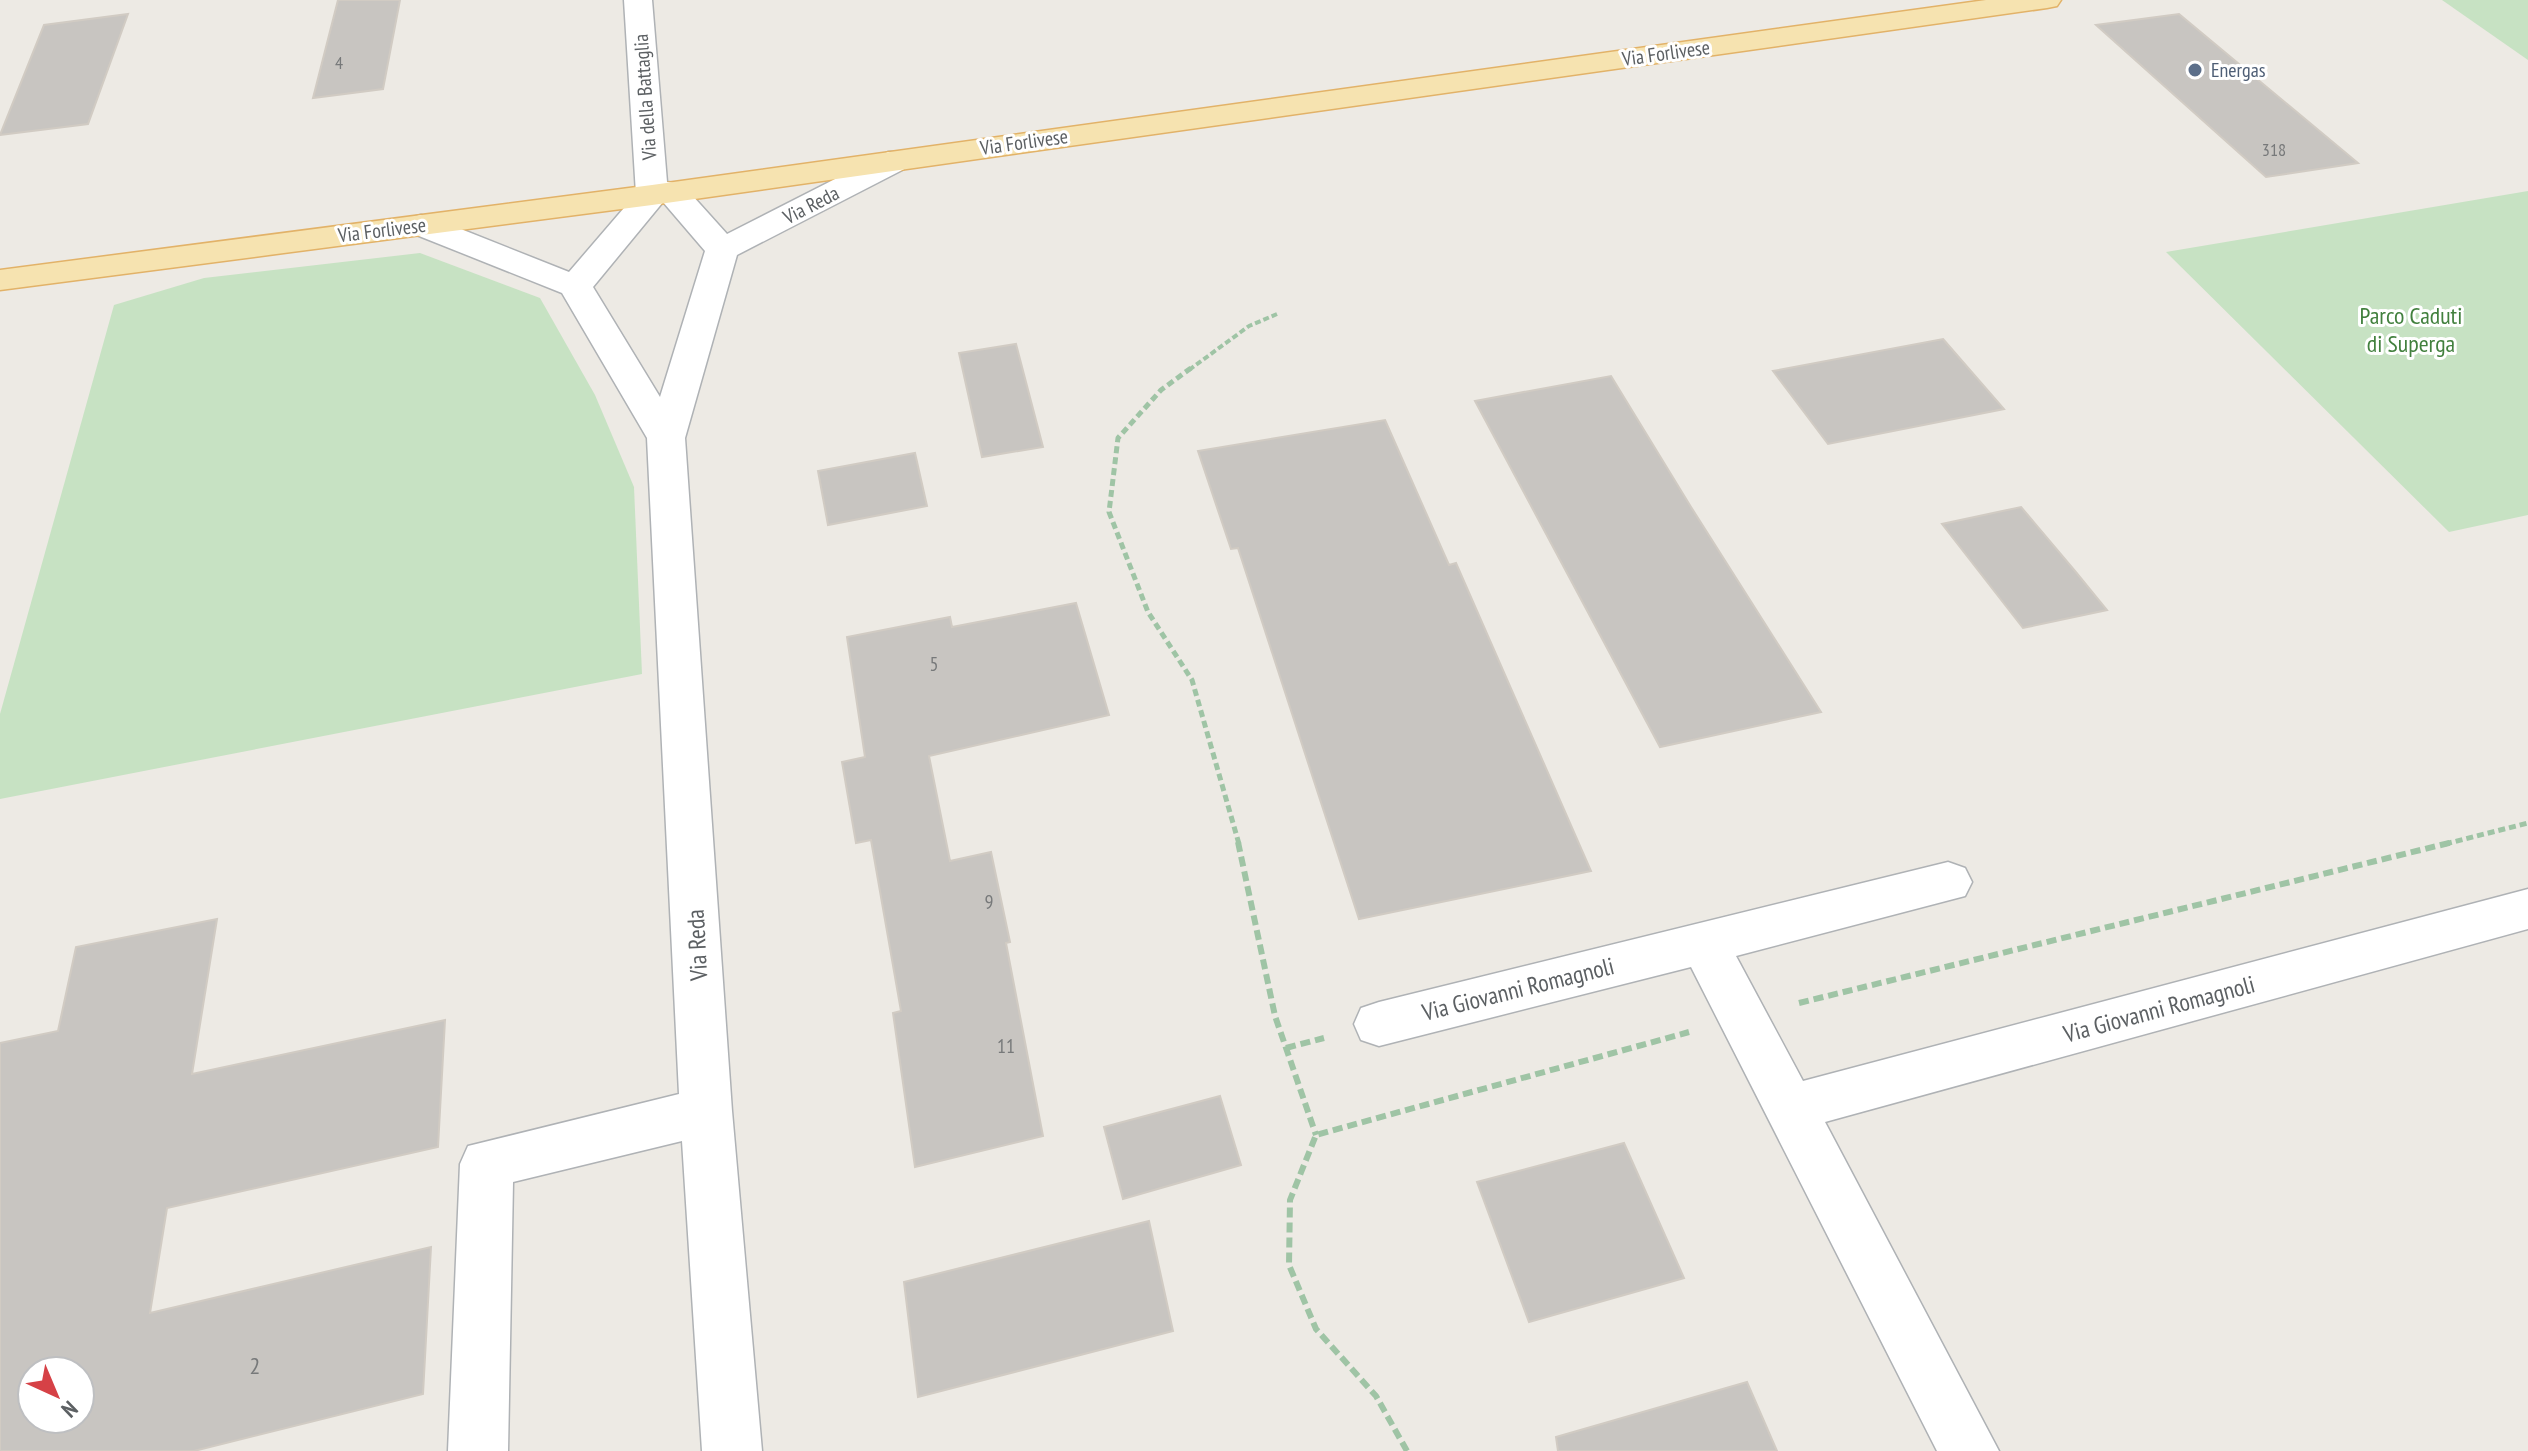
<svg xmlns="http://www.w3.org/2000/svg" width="2528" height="1451" font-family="'PT Sans Narrow',sans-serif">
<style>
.green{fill:#c7e2c3}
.building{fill:#c8c5c1;stroke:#d1cbc3;stroke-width:2;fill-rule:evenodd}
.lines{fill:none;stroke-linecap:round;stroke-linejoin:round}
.minor-casing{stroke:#afb2b5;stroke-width:3}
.major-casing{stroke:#e2b268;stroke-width:3}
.path-far2{stroke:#9fc4a5;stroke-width:4;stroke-dasharray:6 3;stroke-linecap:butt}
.path-far1{stroke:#9fc4a5;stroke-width:5;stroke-dasharray:7 4;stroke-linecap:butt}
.path{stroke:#9fc4a5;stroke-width:6;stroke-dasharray:10 5;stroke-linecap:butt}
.minor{fill:#fff;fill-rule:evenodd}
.major{fill:#f6e3b0;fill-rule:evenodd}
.service-dot{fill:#5c6f8a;stroke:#fff;stroke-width:3}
.labels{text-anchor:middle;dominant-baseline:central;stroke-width:6;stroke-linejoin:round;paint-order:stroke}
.far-number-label{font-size:18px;fill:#77797a}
.far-street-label{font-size:20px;fill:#5c6063;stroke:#fff}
.far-service-label{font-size:20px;fill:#4e5e75;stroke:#fff;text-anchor:start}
.number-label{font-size:20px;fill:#77797a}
.park-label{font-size:24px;fill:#42803e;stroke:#fff}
.street-label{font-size:24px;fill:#5c6063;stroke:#fff}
.near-number-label{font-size:24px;fill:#77797a}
</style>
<rect width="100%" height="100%" fill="#edeae4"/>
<!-- green -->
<g class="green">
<polygon points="2442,0 2528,0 2528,60"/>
<polygon points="2528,191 2528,515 2449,532 2166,252"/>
<polygon points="420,253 540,298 595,395 634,487 642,674 0,799 0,714 114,305 204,278"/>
</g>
<!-- building -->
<g class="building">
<polygon points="338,0 400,0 383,89 313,98"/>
<polygon points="128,14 88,124 0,135 44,25"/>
<polygon points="2179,14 2358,163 2266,177 2096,25"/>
<polygon points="1943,339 2004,409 1828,444 1773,371"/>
<polygon points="1016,344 1043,447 982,457 959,353"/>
<polygon points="1611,376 1691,507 1821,712 1660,747 1475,401"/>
<polygon points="1385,420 1449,565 1456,563 1591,871 1359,919 1238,548 1231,549 1198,451"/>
<polygon points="915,453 927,506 828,525 818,471"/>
<polygon points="2021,507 2075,571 2107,610 2023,628 1942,524"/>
<polygon points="1076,603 1109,715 929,756 950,861 991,852 1010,942 1006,943 1043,1136 915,1167 893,1013 901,1011 871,840 856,843 842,762 865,757 847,637 950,617 952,627"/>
<path d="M 217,919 L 192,1074 L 445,1020 L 438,1147 L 167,1208 L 150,1313 L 431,1247 L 423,1394 L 194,1451 L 0,1451 L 0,1043 L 58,1031 L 76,947 ZM 32,1371 L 80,1371 L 80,1419 L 32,1419 Z"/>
<polygon points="1220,1096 1241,1165 1123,1199 1104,1127"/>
<polygon points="1624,1143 1684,1278 1529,1322 1477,1182"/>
<polygon points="1149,1221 1173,1331 918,1397 904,1282"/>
<polygon points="1747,1382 1777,1451 1558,1451 1556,1437"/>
</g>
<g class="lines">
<!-- minor casing -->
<g class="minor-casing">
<g id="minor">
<path d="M 624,0 L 652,0 L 667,182 L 682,184 L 727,234 L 888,152 L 910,152 L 915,159 L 910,166 L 737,255 L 685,438 L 732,1111 L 762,1451 L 702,1451 L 682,1141 L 513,1182 L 508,1451 L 448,1451 L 460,1164 L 468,1146 L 679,1094 L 647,438 L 562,293 L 409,232 L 404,225 L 409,218 L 421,215 L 433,218 L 569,272 L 636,194 ZM 663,202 L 705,251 L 660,397 L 593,287 Z"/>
<polygon points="1948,862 1965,868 1972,882 1965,896 1736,956 1803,1081 2528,889 2528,929 1825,1122 1999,1451 1937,1451 1691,967 1379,1046 1361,1040 1354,1024 1361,1008 1379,1002"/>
</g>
</g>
<!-- major casing -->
<g class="major-casing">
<polygon id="major" points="1986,0 2061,0 2057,6 2047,8 652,205 0,290 0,270 652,185"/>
</g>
<!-- path-far2 -->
<polyline class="path-far2" points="1189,370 1249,326 1277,314"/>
<!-- path-far1 -->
<g class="path-far1">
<polyline points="1191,368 1161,390 1118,438 1109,512 1148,612 1192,680 1239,844"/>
<polyline points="2445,844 2528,823"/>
</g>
<!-- path -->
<g class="path">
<polyline points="1238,842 1275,1016 1316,1135"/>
<polyline points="1799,1003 2453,842"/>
<polyline points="1286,1048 1324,1038"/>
<polyline points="1407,1451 1376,1396 1316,1329 1289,1265 1290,1200 1316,1135 1689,1032"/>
</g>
<!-- minor -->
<use href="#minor" class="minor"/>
<!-- major -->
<use href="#major" class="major"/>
</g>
<!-- markers -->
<circle class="service-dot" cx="2195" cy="70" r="8"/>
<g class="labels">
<!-- far-number labels -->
<g class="far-number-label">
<text x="339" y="62">4</text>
<text x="2274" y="149">318</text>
</g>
<!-- far-street labels -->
<g class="far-street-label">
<text transform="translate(1666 53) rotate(-8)">Via Forlivese</text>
<text transform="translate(645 97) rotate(-94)">Via della Battaglia</text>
<text transform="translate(1024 142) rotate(-8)">Via Forlivese</text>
<text transform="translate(811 205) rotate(-27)">Via Reda</text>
<text transform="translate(382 230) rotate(-7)">Via Forlivese</text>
</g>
<!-- far-service labels -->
<g class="far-service-label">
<text x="2211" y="70">Energas</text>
</g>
<!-- number labels -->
<g class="number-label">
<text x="934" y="664">5</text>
<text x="989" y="902">9</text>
<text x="1006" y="1046">11</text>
</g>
<!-- park labels -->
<g class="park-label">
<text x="2411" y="315">Parco Caduti<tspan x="2411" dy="28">di Superga</tspan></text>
</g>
<!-- street labels -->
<g class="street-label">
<text transform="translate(697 945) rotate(-93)">Via Reda</text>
<text transform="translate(1518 989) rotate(-14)">Via Giovanni Romagnoli</text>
<text transform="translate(2159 1009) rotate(-15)">Via Giovanni Romagnoli</text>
</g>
<!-- near-number labels -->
<g class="near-number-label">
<text x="255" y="1365">2</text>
</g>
</g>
<!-- north arrow -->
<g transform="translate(56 1395) rotate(136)"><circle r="38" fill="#ffffff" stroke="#bebfc1" stroke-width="2"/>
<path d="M0-6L14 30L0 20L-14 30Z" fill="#d64146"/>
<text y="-12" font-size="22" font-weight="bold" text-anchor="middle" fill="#5c6063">N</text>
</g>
</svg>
